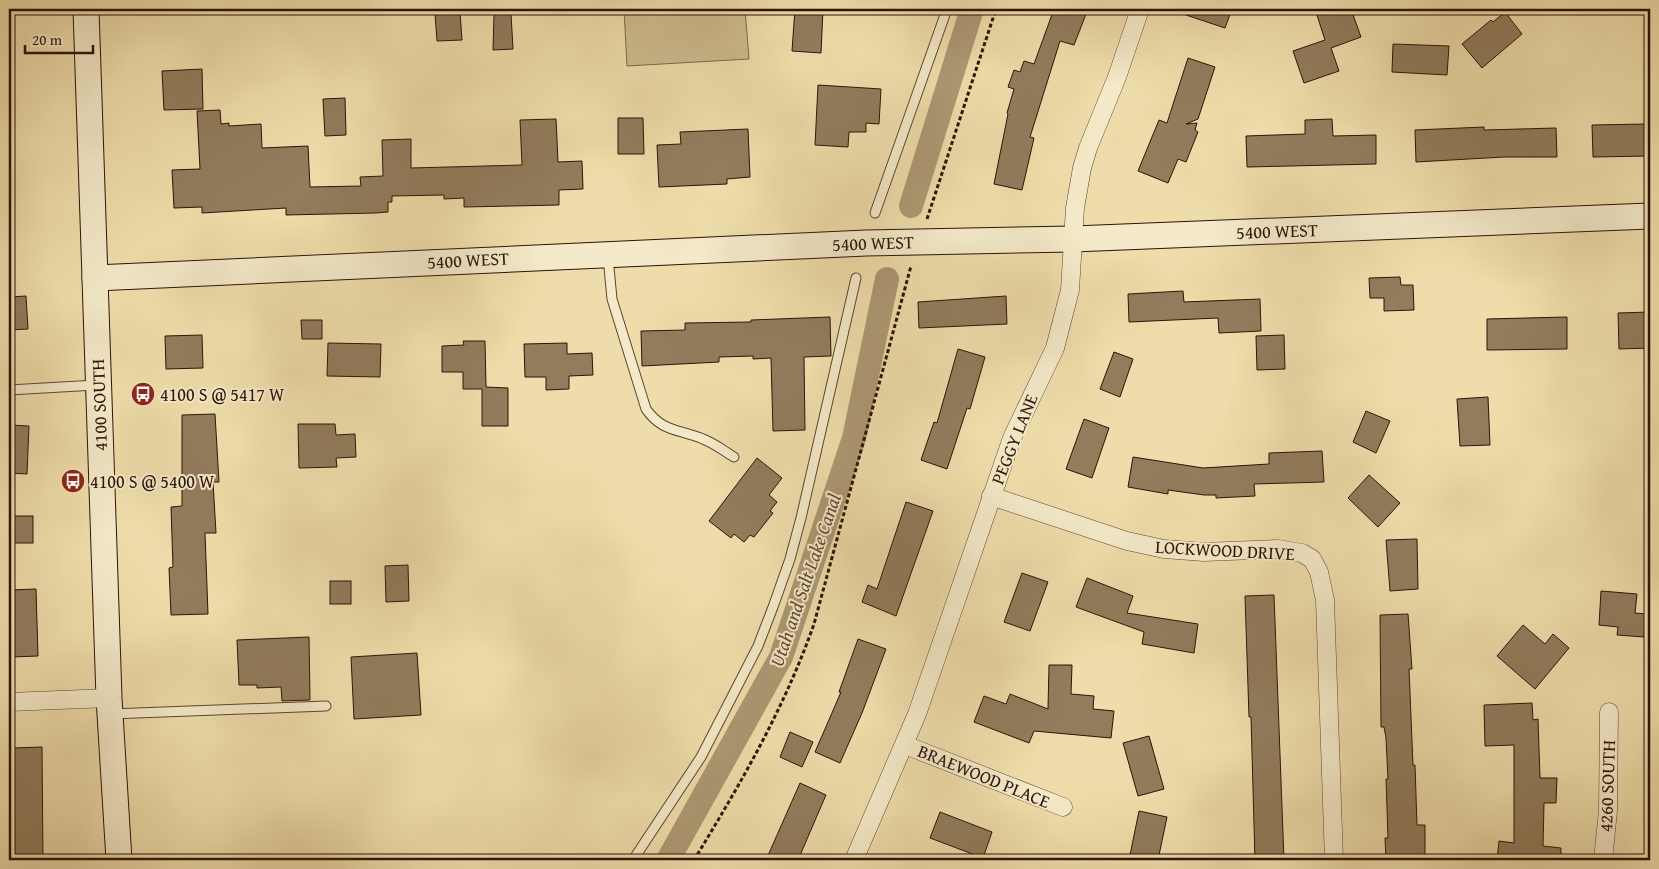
<svg xmlns="http://www.w3.org/2000/svg" width="1659" height="869" font-family="'Gentium Book Plus',serif">
<style>
.green{fill:#cdbb8e;stroke:#7c674b}
.lines{fill:none;stroke-linecap:round;stroke-linejoin:round}
.canal{stroke:#ac9873;stroke-width:24}
.building{fill:#917c5c;stroke:#2c1308}
.lane-casing{stroke:#5c4630;stroke-width:11}
.street-casing{stroke:#5c4630;stroke-width:19}
.secondary-casing{stroke:#2c1308;stroke-width:27}
.path{stroke:#2c1308;stroke-width:3;stroke-dasharray:4 2.5;stroke-linecap:butt}
.lane{stroke:#f4e9c8;stroke-width:9}
.street{stroke:#f4e9c8;stroke-width:18}
.secondary{stroke:#f4e9c8;stroke-width:25}
.labels{text-anchor:middle;dominant-baseline:central;stroke-width:4;stroke-linejoin:round;paint-order:stroke}
.street-label{font-size:18px;fill:#2c1308;stroke:#f4e9c8}
.poi-label{font-size:18px;fill:#2c1308;stroke:#f4e9c8;text-anchor:start}
.water-label{font-size:19px;font-style:italic;fill:#5f4833;stroke:#f4e9c8}
</style>
<rect width="100%" height="100%" fill="#eda"/>
<filter id="stains"><feTurbulence type="fractalNoise" baseFrequency=".004" numOctaves="4"/><feColorMatrix values="0 0 0 0 .2 0 0 0 0 .09 0 0 0 0 .02 0 0 0 .5 -.17"/></filter>
<radialGradient id="worn" r=".72"><stop offset=".6" stop-color="#630" stop-opacity="0"/><stop offset="1" stop-color="#630" stop-opacity=".3"/></radialGradient>
<!-- green -->
<polygon class="green" points="624,9 745,9 749,59 627,66"/>
<g class="lines">
<!-- canal -->
<g class="canal">
<polyline points="911,206 972,9"/>
<polyline points="668,860 781,657 854,438 887,279"/>
</g>
</g>
<!-- building -->
<g class="building">
<polygon points="795,9 823,9 821,53 792,51"/>
<polygon points="1054,9 1088,9 1074,45 1060,41 1030,137 1034,138 1022,190 994,184 1008,114 1007,113 1014,89 1008,87 1014,70 1020,72 1024,61 1034,64"/>
<polygon points="1177,9 1232,9 1225,28 1177,12"/>
<polygon points="1315,9 1351,9 1361,37 1331,48 1339,71 1304,83 1293,51 1325,40"/>
<polygon points="460,12 462,40 437,41 435,14"/>
<polygon points="1505,12 1522,34 1482,68 1462,44 1491,20 1493,22"/>
<polygon points="494,14 511,14 513,49 493,50"/>
<polygon points="1393,44 1449,46 1447,75 1392,72"/>
<polygon points="1188,58 1215,67 1198,119 1186,124 1197,123 1195,130 1198,132 1186,162 1178,159 1168,183 1138,171 1159,120 1167,123"/>
<polygon points="202,69 203,109 164,110 162,71"/>
<polygon points="818,85 881,89 879,124 866,123 866,132 849,132 848,147 815,145"/>
<polygon points="345,98 346,135 325,136 323,99"/>
<polygon points="220,110 221,124 229,123 229,126 261,124 262,148 308,146 310,187 361,186 360,177 383,176 382,140 411,139 411,168 522,165 520,120 556,119 558,162 582,161 583,189 559,190 559,205 464,207 464,198 444,199 444,195 392,196 392,202 388,202 388,212 376,213 286,215 286,208 202,213 202,207 174,208 172,170 200,169 197,111"/>
<polygon points="618,118 643,118 644,154 618,154"/>
<polygon points="1332,119 1333,136 1376,135 1376,164 1247,167 1246,136 1305,134 1305,120"/>
<polygon points="1646,124 1648,156 1593,157 1592,125"/>
<polygon points="1484,127 1484,130 1556,128 1557,157 1504,157 1416,162 1415,130"/>
<polygon points="748,129 750,177 727,179 727,184 659,187 657,145 681,144 680,132"/>
<polygon points="1400,277 1401,285 1413,285 1414,310 1384,311 1384,298 1370,298 1369,278"/>
<polygon points="1183,291 1184,302 1260,299 1261,331 1219,333 1218,318 1129,322 1128,294"/>
<polygon points="26,296 28,329 9,330 9,297"/>
<polygon points="1006,296 1007,324 919,328 918,302"/>
<polygon points="1650,312 1650,348 1619,349 1618,313"/>
<polygon points="830,317 831,356 804,357 805,430 773,431 771,358 753,359 753,356 719,357 719,362 642,366 641,331 685,330 685,323 751,322 751,320"/>
<polygon points="1567,317 1567,349 1487,350 1487,319"/>
<polygon points="301,320 322,320 322,339 302,339"/>
<polygon points="202,335 203,368 166,369 165,336"/>
<polygon points="1284,335 1285,369 1257,370 1256,336"/>
<polygon points="463,341 485,341 486,387 508,388 508,426 482,426 482,389 463,389 463,372 442,372 442,346 464,345"/>
<polygon points="328,343 381,344 380,377 327,376"/>
<polygon points="567,343 567,354 592,353 593,375 569,376 569,389 546,390 546,377 525,377 524,344"/>
<polygon points="958,349 985,357 970,409 967,408 947,469 921,460 934,422 937,423"/>
<polygon points="1114,352 1133,359 1120,397 1100,389"/>
<polygon points="1488,397 1490,445 1460,446 1457,399"/>
<polygon points="1366,411 1390,421 1376,453 1353,442"/>
<polygon points="215,414 219,482 213,482 216,533 205,533 208,614 171,615 169,568 173,567 171,507 182,506 182,415"/>
<polygon points="1084,419 1109,428 1092,478 1066,469"/>
<polygon points="298,424 335,424 336,435 355,434 356,457 336,458 337,467 299,468"/>
<polygon points="9,425 29,426 27,474 9,473"/>
<polygon points="1322,451 1324,482 1254,484 1255,496 1216,498 1216,495 1204,495 1168,490 1168,494 1128,487 1133,457 1203,468 1269,464 1269,453"/>
<polygon points="757,458 782,478 769,495 777,502 770,511 773,513 754,537 750,535 744,542 734,534 731,538 709,521"/>
<polygon points="1369,475 1400,503 1378,527 1348,498"/>
<polygon points="906,502 933,511 896,616 862,602 868,585 877,589"/>
<rect x="11" y="516" width="22" height="27"/>
<polygon points="1417,539 1418,589 1390,591 1386,540"/>
<polygon points="408,565 409,601 386,602 385,566"/>
<polygon points="1022,573 1048,582 1030,631 1004,622"/>
<polygon points="1087,578 1133,596 1127,613 1198,624 1194,653 1142,644 1144,632 1076,607"/>
<rect x="330" y="581" width="21" height="23"/>
<polygon points="36,589 38,656 11,657 9,590"/>
<polygon points="1601,591 1637,594 1635,613 1646,614 1644,637 1617,635 1618,627 1599,625"/>
<polygon points="1274,595 1284,860 1255,860 1251,717 1249,717 1245,596"/>
<polygon points="1408,614 1412,669 1409,669 1413,765 1415,765 1417,825 1425,825 1425,860 1386,860 1385,838 1388,838 1386,779 1388,779 1386,738 1384,727 1381,727 1380,615"/>
<polygon points="1523,625 1545,644 1553,634 1569,648 1535,689 1497,656"/>
<polygon points="309,637 310,700 282,701 281,687 257,688 257,685 239,685 237,640"/>
<polygon points="858,639 886,649 862,713 840,763 815,752 841,692 839,692"/>
<polygon points="417,653 421,715 354,719 351,657"/>
<polygon points="1049,665 1072,665 1071,694 1094,696 1093,709 1114,711 1111,738 1034,731 1029,743 974,722 984,696 1006,704 1010,694 1048,709"/>
<polygon points="1532,703 1533,720 1538,719 1540,778 1557,778 1556,803 1544,803 1543,846 1561,848 1561,860 1497,860 1499,841 1514,843 1514,745 1485,746 1484,705"/>
<polygon points="790,732 813,742 802,767 780,757"/>
<polygon points="1149,736 1164,789 1138,796 1123,743"/>
<polygon points="42,747 43,860 9,860 9,770 14,770 13,748"/>
<polygon points="800,783 826,795 798,860 766,860"/>
<polygon points="1139,811 1167,817 1158,860 1129,860"/>
<polygon points="940,812 992,832 983,858 930,838"/>
</g>
<g class="lines">
<!-- lane casing -->
<g class="lane-casing">
<g id="lane">
<polyline points="875,213 947,9"/>
<path d="M 608,257 L 612,299 L 646,409 C 662,432 679,429 703,439 C 714,443 724,451 734,457"/>
<polyline points="9,390 96,385"/>
<polyline points="110,714 326,706"/>
<polyline points="633,860 701,757 758,646 773,607 790,559 801,518 856,278"/>
</g>
</g>
<!-- street casing -->
<g class="street-casing">
<g id="street">
<polyline points="991,496 1127,541 1164,549 1204,552 1278,549 1302,553 1312,559 1319,572 1325,600 1334,860"/>
<polyline points="9,702 109,698"/>
<polyline points="905,745 1063,807"/>
<polyline points="854,860 917,714 1012,438 1055,348 1070,290 1075,208 1082,168 1088,148 1117,77 1140,9"/>
<polyline points="1603,860 1608,811 1609,712"/>
</g>
</g>
<!-- secondary casing -->
<g class="secondary-casing">
<g id="secondary">
<polyline points="86,9 109,698 119,860"/>
<polyline points="95,278 866,243 1073,239 1650,216"/>
</g>
</g>
<!-- path -->
<g class="path">
<polyline points="927,219 996,9"/>
<path d="M 694,860 C 741,783 784,709 814,624 L 911,266"/>
</g>
<!-- lane -->
<use href="#lane" class="lane"/>
<!-- street -->
<use href="#street" class="street"/>
<!-- secondary -->
<use href="#secondary" class="secondary"/>
</g>
<!-- icons -->
<defs>
<g id="bus-disc" transform="scale(1.25)"><circle r="9.5" fill="#8f2418" stroke="#f4e9c8"/><path d="M-5-6H5V4H4V6H2V4H-2V6H-4V4H-5ZM-3.5-4V0h7V-4ZM-3.5 1.2v1.5H-2V1.2ZM2 1.2v1.5H3.5V1.2Z" fill="#fff"/></g>
</defs>
<g fill-rule="evenodd">
<use href="#bus-disc" x="143" y="394"/>
<use href="#bus-disc" x="73" y="481"/>
</g>
<g class="labels">
<!-- street labels -->
<g class="street-label">
<text transform="translate(1277 231) rotate(-2)">5400 WEST</text>
<text transform="translate(873 243) rotate(-2)">5400 WEST</text>
<text transform="translate(468 260) rotate(-3)">5400 WEST</text>
<text transform="translate(99 405) rotate(-92)">4100 SOUTH</text>
<text transform="translate(1014 439) rotate(-68)">PEGGY LANE</text>
<text transform="translate(1225 550) rotate(3)">LOCKWOOD DRIVE</text>
<text transform="translate(984 776) rotate(22)">BRAEWOOD PLACE</text>
<text transform="translate(1607 786) rotate(-88)">4260 SOUTH</text>
</g>
<!-- poi labels -->
<g class="poi-label">
<text x="160" y="394">4100 S @ 5417 W</text>
<text x="90" y="481">4100 S @ 5400 W</text>
</g>
<!-- water labels -->
<g class="water-label">
<text transform="translate(805 580) rotate(-71)">Utah and Salt Lake Canal</text>
</g>
</g>
<!-- margin -->
<rect width="1659" height="869" fill="none" stroke="#eda" stroke-width="30"/>
<rect x="10" y="10" width="1639" height="849" fill="none" stroke="#2c1308" stroke-width="2.5"/>
<rect x="15" y="15" width="1629" height="839" fill="none" stroke="#2c1308"/>
<!-- scale -->
<path d="M25 45v8h68v-8" fill="none" stroke="#2c1308" stroke-width="2.5"/>
<text x="32" y="45" font-size="15" fill="#2c1308" stroke="#f4e9c8" stroke-width="4" paint-order="stroke">20 m</text>
<rect width="100%" height="100%" filter="url(#stains)"/>
<rect width="100%" height="100%" fill="url(#worn)"/>
</svg>
